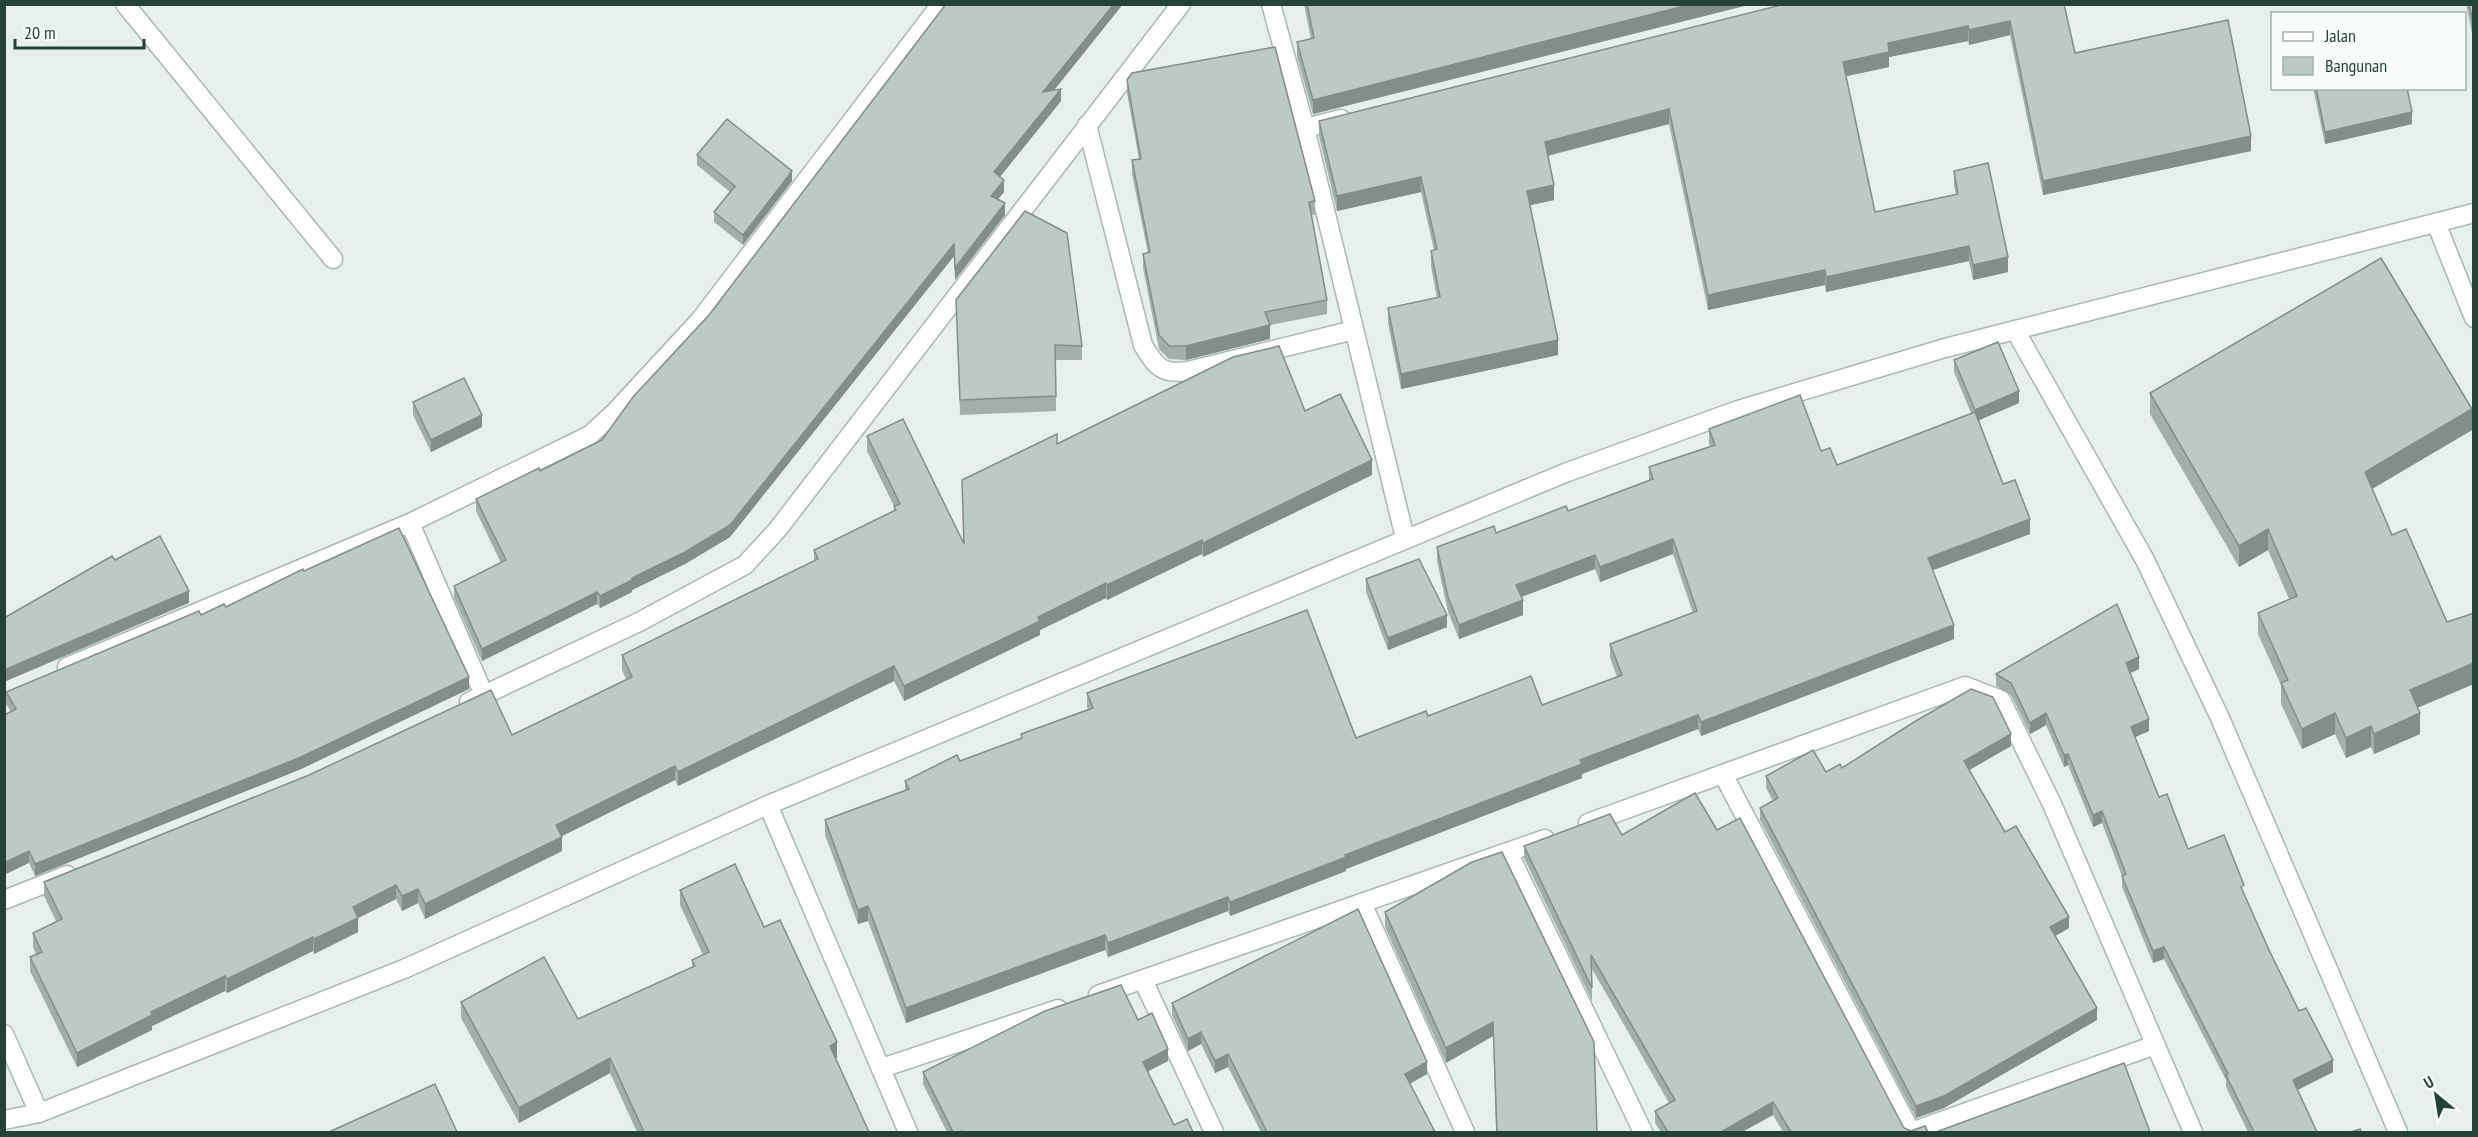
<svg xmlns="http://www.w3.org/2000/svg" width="2478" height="1137" font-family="'PT Sans Narrow',sans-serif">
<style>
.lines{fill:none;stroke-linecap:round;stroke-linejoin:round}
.minor-casing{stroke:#a8b8b2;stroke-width:21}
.minor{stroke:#fff;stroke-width:18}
.wall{fill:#a1aea9}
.shaded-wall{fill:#838d89}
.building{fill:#bbcac4;stroke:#838d89;stroke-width:1.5}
</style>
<rect width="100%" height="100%" fill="#e6efeb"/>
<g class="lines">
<!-- minor casing -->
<g class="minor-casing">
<g id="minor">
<polyline points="125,4 333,259"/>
<polyline points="1271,4 1305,128"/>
<polyline points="1341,119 1305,128 1405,538"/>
<path d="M 1087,125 L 1143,345 C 1155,366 1162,375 1188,371 L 1354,330"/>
<polyline points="2436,223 2474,318"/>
<polyline points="2015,330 2145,560 2220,718 2398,1132"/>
<polyline points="410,523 484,695"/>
<polyline points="67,667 410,523 590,435 615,412 700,320 941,4"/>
<polyline points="469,702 639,622 745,565 778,529 1181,4"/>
<polyline points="1723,774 1911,1132"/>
<polyline points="768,805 908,1132"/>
<polyline points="1588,823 1965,686 2001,700 2052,804 2193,1132"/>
<polyline points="1508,852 1643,1132"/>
<polyline points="4,900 67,875"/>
<polyline points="1362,903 1465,1132"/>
<polyline points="1143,980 1214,1132"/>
<polyline points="1098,995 1545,839"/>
<polyline points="4,1034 39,1113"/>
<polyline points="882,1068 1058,1009"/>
<polyline points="4,1120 39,1113 404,969 768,805 1565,473 1738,410 1945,348 2474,213"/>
<polyline points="1911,1132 2155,1045"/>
</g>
</g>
<!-- minor -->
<use href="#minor" class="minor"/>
</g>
<!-- wall -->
<g class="wall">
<polygon points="946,4 1123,4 1054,90 1061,101 1000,177 1004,192 998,199 1005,215 955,280 954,256 730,537 685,564 632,590 632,592 600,608 597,604 482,661 454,598 454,586 501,563 476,511 476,499 540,471 602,440 709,315"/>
<polygon points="1304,4 1752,4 1313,114 1297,57 1297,42 1311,39"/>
<polygon points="2064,4 2075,53 2251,151 2043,195 2010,35 1969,45 1968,41 1889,57 1889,67 1846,76 1875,212 1956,194 1954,186 1954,171 2008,272 1973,280 1969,261 1826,292 1825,285 1708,310 1669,124 1548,156 1554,200 1530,205 1558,355 1401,389 1388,323 1388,308 1437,298 1431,266 1431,251 1434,250 1421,192 1337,211 1319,136 1319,121"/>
<polygon points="2466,4 2474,4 2474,43"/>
<polygon points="1127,80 1315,201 1315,215 1311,215 1327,300 1327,314 1270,325 1270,339 1186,360 1169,359 1159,349 1143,268 1143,254 1148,253 1132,174 1132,160 1139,159 1127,93"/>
<polygon points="2313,88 2407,88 2412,124 2325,144"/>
<polygon points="697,155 792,181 743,245 714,222 714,212 730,192 697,165"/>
<polygon points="956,300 1082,346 1082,360 1056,360 1056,411 960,415"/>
<polygon points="1954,360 2019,403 1979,420 2003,484 2030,534 1933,570 1954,639 1701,736 1698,729 1582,774 1582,778 1346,869 1346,871 1230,916 1228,911 1108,957 1105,950 906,1023 868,921 858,924 825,835 825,820 905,791 905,781 1021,738 1021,734 1088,709 1087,707 1087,693 1356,738 1428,716 1542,705 1617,677 1610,658 1610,644 1693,613 1673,554 1600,582 1595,569 1521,597 1523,615 1459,639 1448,612 1437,561 1437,547 1496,533 1568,511 1649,480 1649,467 1710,447 1709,443 1709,429 1821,451 1837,465 1971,413 1954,372"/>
<polygon points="2150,393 2472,430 2372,489 2417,708 2420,734 2374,754 2371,747 2346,758 2335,734 2302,749 2281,704 2281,685 2258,634 2258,613 2289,599 2268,550 2239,567 2150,414"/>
<polygon points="413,402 482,427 431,452 413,415"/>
<polygon points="1305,411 1372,475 1203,557 1202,554 1107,600 1106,598 1040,630 1040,635 904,701 894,681 678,786 675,780 562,836 562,851 425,919 418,903 402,911 396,899 358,918 358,932 314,954 313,951 227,993 225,991 152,1026 152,1030 77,1067 30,971 30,957 36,954 33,947 33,933 56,921 44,896 44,882 512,735 626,679 622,670 622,655 814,561 814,550 894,510 894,506 867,451 867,436 964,543 962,480 1057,444"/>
<polygon points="304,571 469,689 301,769 35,876 29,863 11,712 6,704 6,692 201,615 226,607"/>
<polygon points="1366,579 1447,627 1388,650 1366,592"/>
<polygon points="2139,669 2130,673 2149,731 2135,737 2159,797 2188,849 2244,894 2269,950 2299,1011 2333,1072 2298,1090 2317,1132 2248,1132 2226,1087 2226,1080 2164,959 2153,963 2122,887 2122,876 2102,823 2093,827 2068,765 2064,767 2046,725 2030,734 2011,695 1996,686 1996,674"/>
<polygon points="2011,746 1969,770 2005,832 2069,928 2055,936 2097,1020 1944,1108 1916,1118 1760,820 1760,808 1773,801 1766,788 1766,776 1826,772 1842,768"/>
<polygon points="1717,830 1904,1128 1911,1131 1928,1132 1783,1132 1773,1115 1742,1132 1661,1132 1655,1123 1655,1111 1669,1103 1592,969 1592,1001 1524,858 1524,846 1622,835"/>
<polygon points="680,890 764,927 837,1058 836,1058 869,1132 637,1132 610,1073 519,1123 461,1018 461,1002 578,1019 692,967 692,960 703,955 680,905"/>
<polygon points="1385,912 1597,1132 1496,1132 1493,1036 1446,1063 1385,927"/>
<polygon points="1172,1003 1427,1074 1410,1084 1435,1132 1261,1132 1228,1067 1215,1073 1201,1044 1188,1051 1172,1015"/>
<polygon points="1138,1020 1168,1061 1147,1071 1174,1125 1193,1132 947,1132 923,1084 923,1072"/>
</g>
<!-- shaded-wall -->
<g class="shaded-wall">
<polygon points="1114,4 1123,4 1043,104 1043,92"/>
<polygon points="1692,4 1752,4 1313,114 1313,100"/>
<polygon points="2010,21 2010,35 1969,45 1969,30"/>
<polygon points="1968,26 1968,41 1889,57 1889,67 1843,77 1843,62 1888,43"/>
<polygon points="1061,89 1061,101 994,184 994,172"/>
<polygon points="1669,109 1669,124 1545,156 1545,142"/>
<polygon points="2412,112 2412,124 2325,144 2325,132"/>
<polygon points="2251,136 2251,151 2043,195 2043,181"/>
<polygon points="792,171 792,181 743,245 743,235"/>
<polygon points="1421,177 1421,192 1337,211 1337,196"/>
<polygon points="1004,180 1004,192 991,208 991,196"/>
<polygon points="1554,185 1554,200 1527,206 1527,191"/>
<polygon points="1005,203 1005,215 955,280 955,268"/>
<polygon points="954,244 954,256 730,537 685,564 632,590 632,592 600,608 600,596"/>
<polygon points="1969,246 1969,261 1826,292 1826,277"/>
<polygon points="2008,257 2008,272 1973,280 1973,265"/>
<polygon points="1825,270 1825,285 1708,310 1708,295"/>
<polygon points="1270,325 1270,339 1186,360 1186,346"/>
<polygon points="1558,340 1558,355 1401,389 1401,374"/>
<polygon points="2019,391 2019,403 1975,422 1975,410"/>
<polygon points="2472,409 2472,430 2365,493 2365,472"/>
<polygon points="482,415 482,427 431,452 431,440"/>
<polygon points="1372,460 1372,475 1203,557 1203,543"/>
<polygon points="2030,519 2030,534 1928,572 1928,558"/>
<polygon points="2268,529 2268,550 2239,567 2239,546"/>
<polygon points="1673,539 1673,554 1600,582 1600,567"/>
<polygon points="1202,540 1202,554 1107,600 1107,585"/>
<polygon points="1595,555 1595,569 1516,599 1516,585"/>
<polygon points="1106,583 1106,598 1040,630 1040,635 904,701 904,686 1038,617"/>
<polygon points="189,591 189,603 4,682 4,670"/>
<polygon points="597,592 597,604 482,661 482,649"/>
<polygon points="1523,600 1523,615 1459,639 1459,625"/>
<polygon points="1447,615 1447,627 1388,650 1388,638"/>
<polygon points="1954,625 1954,639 1701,736 1701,722"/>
<polygon points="2139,657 2139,669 2126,675 2126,663"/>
<polygon points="2474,663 2474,684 2410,711 2410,690"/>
<polygon points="894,666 894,681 678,786 678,772"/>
<polygon points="469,677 469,689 301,769 35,876 35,864"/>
<polygon points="2046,713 2046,725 2030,734 2030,723"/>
<polygon points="2335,713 2335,734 2302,749 2302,729"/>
<polygon points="2420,713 2420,734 2374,754 2374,734"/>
<polygon points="1698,715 1698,729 1582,774 1582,778 1346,869 1346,871 1230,916 1230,902 1345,855 1580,760"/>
<polygon points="2149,719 2149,731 2131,739 2131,727"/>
<polygon points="2371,726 2371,747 2346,758 2346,738"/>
<polygon points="2011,734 2011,746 1964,773 1964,761"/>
<polygon points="2068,754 2068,765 2064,767 2064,755"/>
<polygon points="675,766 675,780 556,839 556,825"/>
<polygon points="2102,811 2102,823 2093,827 2093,815"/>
<polygon points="562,837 562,851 425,919 425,904"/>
<polygon points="29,851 29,863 4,875 4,863"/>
<polygon points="396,885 396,899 358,918 358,932 314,954 314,939 353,907"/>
<polygon points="418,889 418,903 402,911 402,896"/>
<polygon points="1228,897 1228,911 1108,957 1108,943"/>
<polygon points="868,906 868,921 858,924 858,910"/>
<polygon points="2069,917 2069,928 2050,939 2050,927"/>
<polygon points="1105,935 1105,950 906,1023 906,1008"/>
<polygon points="313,937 313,951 227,993 227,979"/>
<polygon points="2164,947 2164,959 2153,963 2153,951"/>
<polygon points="225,976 225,991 152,1026 152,1030 77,1067 77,1053 151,1012"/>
<polygon points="2097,1008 2097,1020 1944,1108 1916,1118 1916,1106"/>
<polygon points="1493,1022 1493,1036 1446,1063 1446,1048"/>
<polygon points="1201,1032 1201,1044 1188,1051 1188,1039"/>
<polygon points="837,1042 837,1058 830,1061 830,1046"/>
<polygon points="1168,1049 1168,1061 1143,1074 1143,1062"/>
<polygon points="1228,1054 1228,1067 1215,1073 1215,1061"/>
<polygon points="610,1058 610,1073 519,1123 519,1108"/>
<polygon points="2333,1060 2333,1072 2293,1092 2293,1080"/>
<polygon points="1427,1062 1427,1074 1405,1086 1405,1074"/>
<polygon points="1773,1102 1773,1115 1742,1132 1721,1132"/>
</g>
<!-- building -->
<g class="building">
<polygon points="946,4 1114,4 1043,92 1061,89 994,172 1004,180 991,196 1005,203 955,268 954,244 730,525 685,552 632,578 632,580 600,596 597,592 482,649 454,586 506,560 476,499 539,468 540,471 602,440 633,397 709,315"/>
<polygon points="1307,4 1692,4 1313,100 1297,42 1314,38"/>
<polygon points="1785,4 2064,4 2075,53 2228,20 2251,136 2043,181 2010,21 1969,30 1968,26 1888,43 1889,52 1843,62 1875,212 1958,194 1954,171 1988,163 2008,257 1973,265 1969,246 1826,277 1825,270 1708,295 1669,109 1545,142 1554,185 1527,191 1558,340 1401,374 1388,308 1440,297 1431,251 1437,249 1421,177 1337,196 1319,121"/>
<polygon points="2469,4 2474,4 2474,26"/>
<polygon points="1275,47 1315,201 1309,202 1327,300 1265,312 1270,325 1186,346 1169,346 1159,335 1143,254 1150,252 1132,160 1141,159 1127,80 1132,73"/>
<polygon points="2316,88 2407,88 2412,112 2325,132"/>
<polygon points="727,119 792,171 743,235 714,212 735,186 697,155"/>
<polygon points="1025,211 1067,233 1082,346 1055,345 1056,396 960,400 956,300"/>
<polygon points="2381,258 2472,409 2365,472 2392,535 2406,529 2447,622 2474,613 2474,663 2410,690 2420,713 2374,734 2371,726 2346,738 2335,713 2302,729 2281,683 2288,680 2258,613 2297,596 2268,529 2239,546 2150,393"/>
<polygon points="1998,342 2019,391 1975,410 1954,360"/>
<polygon points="1279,346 1305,411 1340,394 1372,460 1203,543 1202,540 1107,585 1106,583 1038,617 1040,621 904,686 894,666 678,772 675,766 556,825 562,837 425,904 418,889 402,896 396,885 353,907 358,918 314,939 313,937 227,979 225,976 151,1012 152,1015 77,1053 30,957 42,952 33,933 62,919 44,882 309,775 491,690 512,735 632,677 622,655 818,559 814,550 896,510 894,506 900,504 867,436 903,419 964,544 962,480 1057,434 1057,444 1233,357"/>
<polygon points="464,378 482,415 431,440 413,402"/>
<polygon points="1800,395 1821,451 1830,448 1837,465 1975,412 2003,484 2015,480 2030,519 1928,558 1954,625 1701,722 1698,715 1580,760 1582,764 1345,855 1346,857 1230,902 1228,897 1108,943 1105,935 906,1008 868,906 858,910 825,820 909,789 905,781 957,755 960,761 1022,738 1021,734 1093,708 1087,693 1307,610 1356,738 1426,711 1428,716 1531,676 1542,705 1622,675 1610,644 1697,611 1673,539 1600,567 1595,555 1516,585 1523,600 1459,625 1448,597 1437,547 1494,526 1496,533 1566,506 1568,511 1653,479 1649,467 1715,445 1709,429"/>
<polygon points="399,528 469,677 301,757 35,864 29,851 4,863 4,715 16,709 6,692 199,611 201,615 224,604 226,607 303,569 304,571"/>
<polygon points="160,536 189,591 4,670 4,618 112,556 115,560"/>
<polygon points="1419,559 1447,615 1388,638 1366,579"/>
<polygon points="2117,604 2139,657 2126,663 2149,719 2131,727 2159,797 2167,794 2188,849 2224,835 2244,885 2241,887 2269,950 2299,1011 2306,1008 2333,1060 2293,1080 2317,1132 2254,1132 2226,1075 2228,1074 2164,947 2153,951 2122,876 2126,874 2102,811 2093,815 2068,754 2064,755 2046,713 2030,723 2011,683 1996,674"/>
<polygon points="1971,689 1993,697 2011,734 1964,761 2005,832 2016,826 2069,917 2050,927 2097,1008 1944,1096 1916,1106 1760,808 1778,798 1766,776 1813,750 1826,772 1840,764 1842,768 1914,722"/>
<polygon points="1695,793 1717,830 1740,818 1904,1128 1911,1131 1925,1126 1928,1132 1791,1132 1773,1102 1721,1132 1668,1132 1655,1111 1675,1100 1591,955 1592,988 1524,846 1610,814 1622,835"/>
<polygon points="1502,852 1594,1042 1597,1132 1497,1132 1493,1022 1446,1048 1385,912 1472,862"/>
<polygon points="735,864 764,927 780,920 814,993 837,1042 830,1046 869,1132 644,1132 610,1058 519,1108 461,1002 544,957 578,1019 695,966 692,960 709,952 680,890"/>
<polygon points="1358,909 1427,1062 1405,1074 1435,1132 1267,1132 1228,1054 1215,1061 1201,1032 1188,1039 1172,1003"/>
<polygon points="1121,985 1138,1020 1152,1013 1168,1049 1143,1062 1174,1125 1187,1119 1193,1132 963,1132 962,1131 960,1132 953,1132 923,1072 1045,1011"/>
<polygon points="2124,1063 2150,1132 1936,1132"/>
<polygon points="435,1084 457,1132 329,1132"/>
<polygon points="2360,1129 2361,1132 2351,1132"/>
</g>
<!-- border -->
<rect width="2478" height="1137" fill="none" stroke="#24423a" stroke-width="12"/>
<!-- legend -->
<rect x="2271" y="12" width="195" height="78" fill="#f7fbf9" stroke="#a3b1ad" stroke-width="1.5"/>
<rect x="2283" y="32" width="30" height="9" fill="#ffffff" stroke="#a3b1ad" stroke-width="1.5"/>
<text x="2325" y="42" font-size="18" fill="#24423a">Jalan</text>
<rect x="2283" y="57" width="30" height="18" fill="#bbcac4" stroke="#a3b1ad" stroke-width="1.5"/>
<text x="2325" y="72" font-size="18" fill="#24423a">Bangunan</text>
<!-- north arrow -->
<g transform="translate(2436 1095) rotate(330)" stroke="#f7fbf9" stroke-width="4.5" paint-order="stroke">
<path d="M0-4.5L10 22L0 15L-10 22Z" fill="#24423a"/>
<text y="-9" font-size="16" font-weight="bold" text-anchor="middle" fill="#24423a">U</text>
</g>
<!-- scale -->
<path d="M15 39v9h129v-9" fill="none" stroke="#24423a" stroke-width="3"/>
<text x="24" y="39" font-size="18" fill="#24423a" stroke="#f7fbf9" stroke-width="4.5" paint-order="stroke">20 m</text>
</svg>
